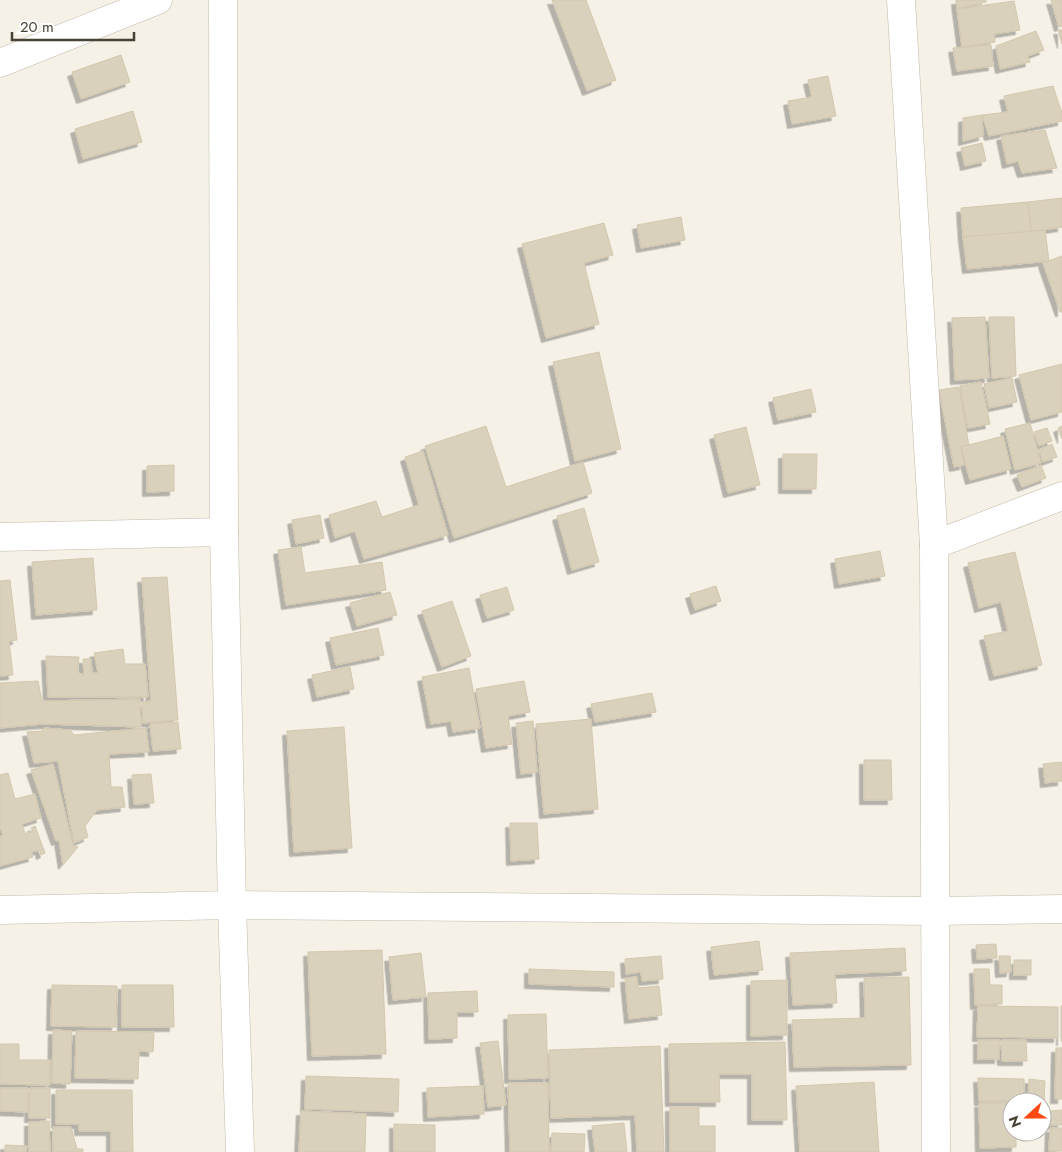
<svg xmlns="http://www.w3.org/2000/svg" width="1062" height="1152" font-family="Jost,sans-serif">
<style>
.building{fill:#dad1bd;stroke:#d3c7ad;filter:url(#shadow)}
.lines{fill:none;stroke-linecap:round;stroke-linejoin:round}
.minor-casing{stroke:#c1baa8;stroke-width:29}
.minor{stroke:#fff;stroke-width:28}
</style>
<defs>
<filter id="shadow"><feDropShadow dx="-4.5" dy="4.5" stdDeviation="0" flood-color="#0004"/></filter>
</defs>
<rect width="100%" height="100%" fill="#f5f1e6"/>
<!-- building -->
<g class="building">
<polygon points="552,0 586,0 616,80 587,91"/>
<polygon points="956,0 986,0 986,2 957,9"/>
<polygon points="1051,0 1062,0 1062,26 1059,27"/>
<polygon points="1014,1 1020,30 994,34 995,42 962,47 957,9"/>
<polygon points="1058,30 1062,30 1062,44"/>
<polygon points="1036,31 1044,50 1028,56 1030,62 1000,69 996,46"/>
<polygon points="991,45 993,66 957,71 953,48"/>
<polygon points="121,55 130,82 81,99 72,72"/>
<polygon points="828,76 836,116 792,124 788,101 812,97 808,80"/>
<polygon points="1053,86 1062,113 1062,121 989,136 982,115 1008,112 1004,96"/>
<polygon points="133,111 142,142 83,159 75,129"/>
<polygon points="982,115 983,136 963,141 963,118"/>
<polygon points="1045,130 1057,168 1022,173 1018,161 1007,164 1001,136"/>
<polygon points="982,143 986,161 965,166 961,148"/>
<polygon points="1062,198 1062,227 1031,232 1028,202"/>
<polygon points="1028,202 1031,232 963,237 961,208"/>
<polygon points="681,217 685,240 641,248 637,225"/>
<polygon points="604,223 613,255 584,263 599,324 546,338 522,244"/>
<polygon points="1045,230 1049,261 967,269 963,237"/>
<polygon points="1062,256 1062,312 1060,312 1043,263"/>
<polygon points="985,317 989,378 955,380 952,318"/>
<polygon points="989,317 1014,317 1016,376 992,378"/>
<polygon points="599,352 621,449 575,461 553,362"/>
<polygon points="1062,364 1062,412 1031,420 1019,375"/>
<polygon points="1012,378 1017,402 989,408 984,384"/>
<polygon points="981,382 990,424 968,428 960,386"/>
<polygon points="959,387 969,446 961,447 964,465 954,467 939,390"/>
<polygon points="811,389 816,412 778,420 773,398"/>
<polygon points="1030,423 1041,463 1015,470 1005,429"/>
<polygon points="486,426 506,487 583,462 592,493 454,538 425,446"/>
<polygon points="1062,426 1062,439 1058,428"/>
<polygon points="746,427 760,485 728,493 714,435"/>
<polygon points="1047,428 1052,441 1039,446 1034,432"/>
<polygon points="1003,436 1011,469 970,480 961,447"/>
<polygon points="1052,444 1057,457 1043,462 1039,450"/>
<polygon points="423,451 448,535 364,559 355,531 335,538 329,515 376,501 382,517 419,505 405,457"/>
<polygon points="783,454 817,454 816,489 783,489"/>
<polygon points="174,465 174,491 147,492 147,466"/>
<polygon points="1041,465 1046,478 1022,487 1017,475"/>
<polygon points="584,508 599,562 572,570 557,516"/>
<polygon points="320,515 324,538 296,544 292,520"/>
<polygon points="301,547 305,573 382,562 386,590 286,605 278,550"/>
<polygon points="880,551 885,576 839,584 835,559"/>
<polygon points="1015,552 1042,665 994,676 984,636 1008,631 1001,602 979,608 968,563"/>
<polygon points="93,558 97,610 36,615 32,562"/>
<polygon points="167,577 178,720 143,723 142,702 151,701 142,578"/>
<polygon points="10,580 17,640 9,641 13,675 0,676 0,581"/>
<polygon points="716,586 721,601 695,610 690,594"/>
<polygon points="507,587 514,610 487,618 480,595"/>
<polygon points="390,592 397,615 357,626 350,603"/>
<polygon points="452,601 471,656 442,667 422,611"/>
<polygon points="378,628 384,655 336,665 330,638"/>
<polygon points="123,649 125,664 145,664 148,697 48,697 46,656 79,657 77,672 84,675 83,659 91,659 92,673 98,673 94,653"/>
<polygon points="350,667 354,689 317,697 312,675"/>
<polygon points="469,668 480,728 453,732 451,721 431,724 422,677"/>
<polygon points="38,681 42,701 140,699 141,727 43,724 0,728 0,683"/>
<polygon points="524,681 530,712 508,716 512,744 486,748 476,689"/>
<polygon points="652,693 656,712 595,722 591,704"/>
<polygon points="591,719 598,809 544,814 536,724"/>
<polygon points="533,721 537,772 521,774 516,723"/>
<polygon points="178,722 181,749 153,751 150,724"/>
<polygon points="344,727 352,848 294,852 287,731"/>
<polygon points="44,728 70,730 74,735 146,728 149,752 109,754 111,787 122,787 125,807 97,810 85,826 88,837 74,843 58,761 34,763 27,732 42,731"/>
<polygon points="864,760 891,760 892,800 864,800"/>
<polygon points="1062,762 1062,781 1045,783 1043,764"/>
<polygon points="53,764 73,845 78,847 63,865 59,840 56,841 31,770"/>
<polygon points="8,773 15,799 35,794 41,818 22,824 25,834 33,831 31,828 35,826 45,853 41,855 40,850 31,852 33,857 0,866 0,836 3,835 0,827 0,775"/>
<polygon points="151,774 154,803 134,804 132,775"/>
<polygon points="510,823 537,823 539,859 511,861"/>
<polygon points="759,941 763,970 714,975 711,947"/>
<polygon points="996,944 997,958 977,959 976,945"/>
<polygon points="905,948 906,971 835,974 837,1003 793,1005 790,953"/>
<polygon points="382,950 386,1054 312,1056 308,952"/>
<polygon points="421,953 426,997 393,1000 389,957"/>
<polygon points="661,956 663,979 642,981 641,972 626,974 625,959"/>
<polygon points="999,956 1010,956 1011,972 1000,973"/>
<rect x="1014" y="960" width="17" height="15"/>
<polygon points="529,969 614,972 614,987 529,984"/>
<polygon points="974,969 989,969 990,985 1002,985 1002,1004 975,1005"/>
<polygon points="637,977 638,988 659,986 662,1015 629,1019 625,978"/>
<polygon points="909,977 911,1065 794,1067 792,1020 865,1018 864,978"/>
<polygon points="787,980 787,1035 751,1036 751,981"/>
<polygon points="52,985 117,986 116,1027 51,1026"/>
<polygon points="122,985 173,985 174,1027 122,1027"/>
<polygon points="477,991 478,1012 457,1012 457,1038 429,1039 428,993"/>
<polygon points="1062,1005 1062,1041 1061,1041 1061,1006"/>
<polygon points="978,1006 1058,1007 1058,1038 977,1037"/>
<polygon points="546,1014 548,1078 509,1079 508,1015"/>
<polygon points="53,1030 72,1031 70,1084 52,1083"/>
<polygon points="76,1031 154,1032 153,1052 139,1051 138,1079 75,1078"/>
<rect x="978" y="1040" width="21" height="19"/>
<polygon points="1001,1040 1026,1040 1027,1061 1002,1061"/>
<polygon points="498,1041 506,1105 488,1107 480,1043"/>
<polygon points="785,1042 787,1120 752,1120 752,1074 719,1074 720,1102 670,1102 669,1044"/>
<polygon points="0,1044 19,1044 19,1060 50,1060 50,1085 0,1084"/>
<polygon points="660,1046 664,1152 637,1152 635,1115 551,1118 549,1050"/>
<polygon points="1056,1048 1062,1048 1062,1099 1055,1099"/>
<polygon points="306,1076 399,1079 398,1112 305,1109"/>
<polygon points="978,1078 1024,1079 1024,1101 979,1101"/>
<polygon points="1029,1079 1045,1081 1044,1104 1028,1102"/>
<polygon points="874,1082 879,1152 800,1152 796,1086"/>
<polygon points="508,1083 548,1083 549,1152 510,1152"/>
<polygon points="483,1086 484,1114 428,1117 427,1088"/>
<polygon points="0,1088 28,1088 28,1112 0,1111"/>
<polygon points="30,1088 50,1088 50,1118 29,1118"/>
<polygon points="56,1090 132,1090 133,1152 111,1152 111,1131 79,1131 79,1124 56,1124"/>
<polygon points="979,1103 1012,1103 1012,1132 1016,1132 1016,1147 980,1148"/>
<polygon points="670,1107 699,1107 699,1126 715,1126 715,1152 670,1152"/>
<polygon points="1062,1110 1062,1125 1050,1125 1050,1111"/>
<polygon points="301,1111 366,1114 365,1152 299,1152"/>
<polygon points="49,1121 50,1152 29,1152 29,1122"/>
<polygon points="624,1123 627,1152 595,1152 592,1126"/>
<polygon points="394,1124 435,1125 435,1152 394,1152"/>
<polygon points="53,1127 71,1127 77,1149 83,1149 83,1152 53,1152"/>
<polygon points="1050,1128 1062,1128 1062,1151 1049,1151"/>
<polygon points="552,1133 585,1134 584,1152 551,1152"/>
<polygon points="5,1145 27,1146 26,1152 5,1152"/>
</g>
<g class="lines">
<!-- minor casing -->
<g class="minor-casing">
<g id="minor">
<polyline points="223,0 224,532 232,905 240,1152"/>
<polyline points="901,0 934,545 936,1152"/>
<polyline points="0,63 158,0"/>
<polyline points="0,537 224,532"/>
<polyline points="934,545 1062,496"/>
<polyline points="0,910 232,905 935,911 1062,909"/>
</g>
</g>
<!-- minor -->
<use href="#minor" class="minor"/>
</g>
<!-- north arrow -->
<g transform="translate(1027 1117) rotate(249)"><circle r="24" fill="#ffffff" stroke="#b6b3ae"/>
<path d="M0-4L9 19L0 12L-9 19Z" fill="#ff4813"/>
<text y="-8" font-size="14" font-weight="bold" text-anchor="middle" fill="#484235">N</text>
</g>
<!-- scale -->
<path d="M12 32v8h122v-8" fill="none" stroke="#484235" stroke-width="2.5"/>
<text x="20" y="32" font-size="15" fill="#484235" stroke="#ffffff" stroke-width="4" paint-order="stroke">20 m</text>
</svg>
